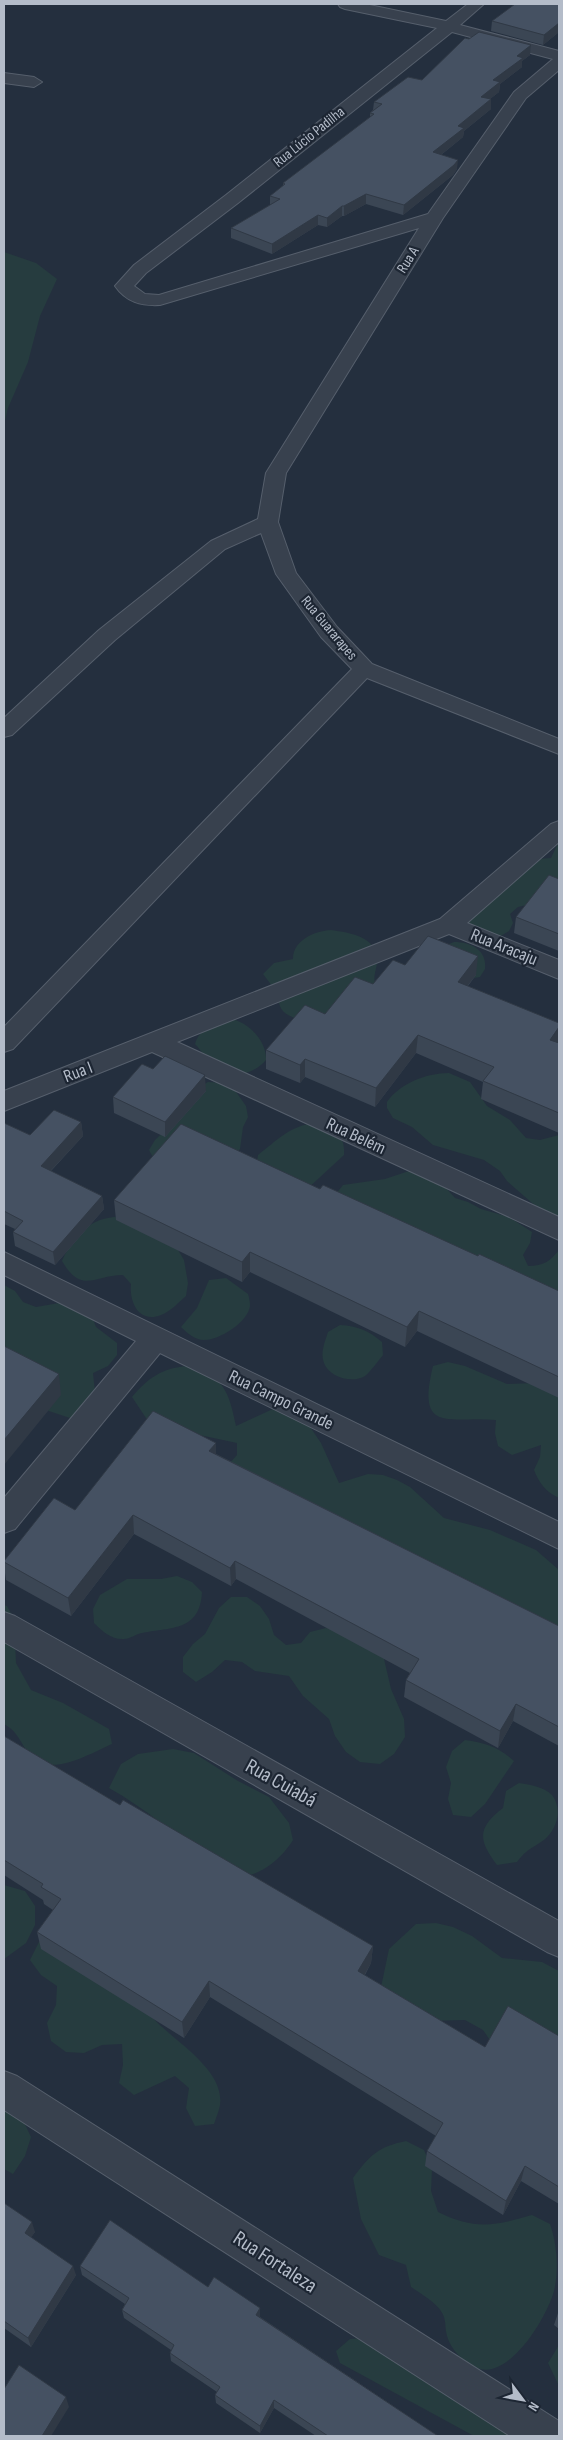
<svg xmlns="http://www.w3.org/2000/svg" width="563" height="2440" font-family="'Sofia Sans Condensed',sans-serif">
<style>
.green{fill:#263c3f}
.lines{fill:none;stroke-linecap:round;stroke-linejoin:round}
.minor-casing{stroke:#565f6c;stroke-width:2}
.minor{fill:#38414e;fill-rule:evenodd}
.wall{fill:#3b4654}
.shaded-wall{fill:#303945}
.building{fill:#455162;stroke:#303945}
.labels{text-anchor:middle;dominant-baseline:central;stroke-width:4.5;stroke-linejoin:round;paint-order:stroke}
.far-street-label{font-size:15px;fill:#b4bcc9;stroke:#1d2633}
.street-label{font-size:18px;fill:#b4bcc9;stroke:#1d2633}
.near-street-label{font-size:21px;fill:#b4bcc9;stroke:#1d2633}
</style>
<rect width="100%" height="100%" fill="#242f3e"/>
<!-- green -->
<g class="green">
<polygon points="4,252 36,263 57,279 40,316 28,362 8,408 4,425"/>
<polygon points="559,841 559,883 531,904 518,907 510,914 513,923 509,931 499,937 462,925 538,859 551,858"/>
<path d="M 331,930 C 350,933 377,936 377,961 C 377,970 373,974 375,984 L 354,1018 C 333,1019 274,1030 279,995 L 263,974 L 274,963 L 293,959 C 293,940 315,931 331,930 Z"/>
<path d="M 454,942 C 471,942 487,950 485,969 L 480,977 L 467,979 L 447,955 L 449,944 Z"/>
<path d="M 231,1019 C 249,1022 267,1042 266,1060 C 253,1075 233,1079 216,1068 C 208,1063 202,1051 195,1044 C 200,1027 215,1024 231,1019 Z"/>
<path d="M 449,1073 L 470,1082 L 487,1106 L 510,1120 L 526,1138 L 540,1140 L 559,1135 L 559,1221 L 532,1203 L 507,1181 L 500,1171 L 484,1160 L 433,1145 L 412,1127 L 393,1118 L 387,1108 L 387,1102 C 399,1084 426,1073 449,1073 Z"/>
<polygon points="208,1082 223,1083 234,1089 246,1106 248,1117 243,1127 240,1149 224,1167 155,1161 149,1150 155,1140 173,1123 198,1088"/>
<path d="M 315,1123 C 332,1131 346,1133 344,1155 L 306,1190 L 255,1176 L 258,1155 C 276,1141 291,1125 315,1123 Z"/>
<path d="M 412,1170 L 437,1178 L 455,1198 L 468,1202 L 481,1209 L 509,1217 L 532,1232 L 530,1243 L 523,1255 L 528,1266 C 544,1266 550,1261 559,1250 L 559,1308 L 336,1194 L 343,1185 L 385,1179 Z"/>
<path d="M 114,1217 L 128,1218 L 171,1238 L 184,1260 L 188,1283 L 186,1296 C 179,1302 170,1312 161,1315 C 139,1324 129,1302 131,1284 L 123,1275 C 94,1275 82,1295 62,1261 C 73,1237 87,1220 114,1217 Z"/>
<path d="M 226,1278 L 248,1294 C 249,1297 250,1302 250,1306 C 248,1322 220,1340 204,1340 C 195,1340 187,1333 181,1327 L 197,1308 L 209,1280 Z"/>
<polygon points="4,1285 15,1291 23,1302 36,1307 65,1302 91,1314 96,1327 117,1343 117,1355 108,1366 93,1373 95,1392 79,1421 46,1410 4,1367"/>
<path d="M 340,1325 C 358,1326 369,1331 382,1342 L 383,1355 C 378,1361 371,1371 365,1376 C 352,1384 329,1377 324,1363 C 320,1352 325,1342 328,1332 Z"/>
<path d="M 448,1362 L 465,1366 L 507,1384 L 538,1383 L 559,1391 L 559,1498 C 546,1492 539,1483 534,1470 L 540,1457 L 541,1445 L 512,1455 L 498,1446 L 495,1433 L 496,1420 C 449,1416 416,1435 433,1366 Z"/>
<path d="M 187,1366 C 224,1375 229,1392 236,1426 L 277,1407 L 304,1418 L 321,1443 L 339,1483 L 368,1474 L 383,1475 L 397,1480 L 410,1487 L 444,1518 L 490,1530 L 536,1550 L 559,1570 L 559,1654 L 227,1466 L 237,1455 L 237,1443 L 157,1426 L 146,1418 L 132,1397 C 148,1378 162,1368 187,1366 Z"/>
<path d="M 177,1576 L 192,1582 L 202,1592 C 200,1631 172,1627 142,1633 C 136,1634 130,1639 124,1639 C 112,1640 102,1631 94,1623 L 93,1609 L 100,1595 L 127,1579 L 161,1579 Z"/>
<polygon points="231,1597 247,1597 260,1606 269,1619 274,1635 286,1645 301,1643 310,1632 326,1628 361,1635 376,1643 384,1659 391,1689 404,1719 405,1737 394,1754 380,1764 360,1762 346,1752 335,1736 329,1719 303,1696 289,1676 255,1671 242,1662 225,1660 212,1672 196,1682 183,1672 183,1657 193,1644 205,1634 219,1608"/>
<path d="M 4,1605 L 7,1606 L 14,1619 L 16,1663 L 31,1690 L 63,1703 L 109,1729 L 112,1744 C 91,1753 51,1778 31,1756 C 20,1744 20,1733 4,1724 Z"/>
<path d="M 465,1740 C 485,1743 499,1747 514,1761 L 485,1804 L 471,1817 L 453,1815 L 448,1799 L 451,1783 L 446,1767 L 452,1751 Z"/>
<path d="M 173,1749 L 194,1753 L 238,1781 L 269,1797 L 289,1823 L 293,1840 C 283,1857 257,1881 234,1875 C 226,1872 216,1862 209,1858 C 175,1835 145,1808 109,1788 L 121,1764 L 138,1754 Z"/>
<path d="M 519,1783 C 531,1785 544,1787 552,1795 C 563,1809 557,1830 544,1840 C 531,1849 527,1849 517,1862 L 497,1865 C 478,1840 477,1828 503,1808 L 506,1791 Z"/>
<polygon points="4,1885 25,1891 35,1906 35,1925 26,1943 4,1959"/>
<polygon points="436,1923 453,1927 472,1936 502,1958 542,1962 559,1971 559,2053 494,2046 483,2030 465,2020 428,2021 380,1992 389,1949 416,1924"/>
<path d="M 55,1933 L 150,2015 C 170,2039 225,2068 220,2105 C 219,2111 216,2118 214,2124 L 195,2126 L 186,2108 L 189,2088 L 175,2076 L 134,2095 L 119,2083 L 123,2065 L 122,2044 L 102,2045 L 84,2053 L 66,2052 L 51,2041 L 47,2023 L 56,2005 L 57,1986 L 41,1975 L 30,1960 L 39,1942 Z"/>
<polygon points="4,2107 23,2120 31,2137 25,2156 13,2174 4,2169"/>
<path d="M 406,2141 L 424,2150 L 432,2169 L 431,2191 L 438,2212 C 474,2230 495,2226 532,2215 L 550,2224 C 557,2244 559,2270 554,2291 C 547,2317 509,2381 477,2368 C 463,2362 451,2350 447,2336 C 445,2330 446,2323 444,2317 C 440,2304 421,2294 411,2287 L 406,2265 L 379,2255 L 361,2219 L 353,2178 C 370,2155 378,2147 406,2141 Z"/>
<polygon points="363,2338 534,2433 536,2436 474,2436 340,2363 336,2351 350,2339"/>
<polygon points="559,2345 559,2386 548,2363"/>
</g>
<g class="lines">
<!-- minor casing -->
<g class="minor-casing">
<g id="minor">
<path d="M 338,4 L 365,4 L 446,21 L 468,4 L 484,4 L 460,25 L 559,51 L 559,70 L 526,98 L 443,218 L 286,473 L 278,522 L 296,573 L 337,627 L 372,664 L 559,739 L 559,754 L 367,678 L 13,1049 L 4,1052 L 4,1027 L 352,669 L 321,637 L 276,574 L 261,533 L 225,549 L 115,640 L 12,735 L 4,737 L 4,718 L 99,630 L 211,541 L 258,519 L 266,473 L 419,228 L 160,305 C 141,306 126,302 115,286 L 134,265 L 226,195 L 437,28 L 345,9 L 340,7 ZM 452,32 L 553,59 L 514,92 L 428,214 L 159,295 L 145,294 L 134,286 L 146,273 L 238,203 Z"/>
<polygon points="4,73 34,77 42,82 34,87 4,83"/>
<polygon points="559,821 559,842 467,923 559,960 559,979 449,934 177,1042 559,1217 559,1240 152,1052 4,1111 4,1091 440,919 551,824"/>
<polygon points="4,1252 559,1522 559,1549 160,1353 15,1529 4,1533 4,1498 136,1341 4,1275"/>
<polygon points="4,1612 15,1616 559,1921 559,1957 547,1952 4,1642"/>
<polygon points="4,2071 17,2076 559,2421 559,2436 510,2436 4,2110"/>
</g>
</g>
<!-- minor -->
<use href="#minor" class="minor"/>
</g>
<!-- wall -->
<g class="wall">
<polygon points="559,4 559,32 543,45 491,31 492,21"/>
<polygon points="531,45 530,55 522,61 522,67 500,84 499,92 490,99 491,99 491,109 464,131 463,137 441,155 457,169 453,175 403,215 366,204 344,216 342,216 327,227 318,225 272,254 231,238 231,228 270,205 270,196 283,186 283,183 370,118 370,113 373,110 374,102 422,80"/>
<polygon points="559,879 559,951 514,933 516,917"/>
<polygon points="405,965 476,975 468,986 559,1043 559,1133 481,1099 483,1082 416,1053 375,1107 305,1077 300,1083 266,1069 266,1050"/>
<polygon points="153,1069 206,1091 165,1137 114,1113 113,1097"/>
<polygon points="81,1122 83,1136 51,1171 102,1196 104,1209 55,1265 15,1246 13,1232 15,1229 4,1224 4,1123 30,1135"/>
<polygon points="320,1189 559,1291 559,1398 417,1331 405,1347 250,1272 242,1282 116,1220 114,1200"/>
<polygon points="216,1443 216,1454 559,1626 559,1746 513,1721 498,1748 404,1697 406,1680 410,1673 236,1579 231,1586 134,1534 71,1616 6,1580 4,1566 4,1561 75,1510"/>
<polygon points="4,1736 120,1805 373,1946 371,1963 365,1975 485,2047 559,2036 559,2204 521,2181 503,2215 425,2166 427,2151 436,2136 210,1997 184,2038 41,1949 37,1932 53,1910 44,1904 43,1900 4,1875"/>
<polygon points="4,2203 35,2232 31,2237 76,2275 31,2347 4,2328"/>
<polygon points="80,2266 208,2287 260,2308 260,2317 438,2436 316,2436 274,2408 260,2433 216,2403 215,2395 217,2392 171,2361 170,2353 171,2350 124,2318 122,2310 125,2304 82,2275"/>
<polygon points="559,2310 559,2329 554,2325"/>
</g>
<!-- shaded-wall -->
<g class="shaded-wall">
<polygon points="559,23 559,32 543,45 544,35"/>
<polygon points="531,45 530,55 522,61 522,67 500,84 499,92 481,106 481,97 493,80 517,56"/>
<polygon points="491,99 491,109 464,131 463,137 432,162 433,152 458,126"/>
<polygon points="458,160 457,169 453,175 403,215 404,205"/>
<polygon points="366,194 366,204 344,216 344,206"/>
<polygon points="342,206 342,216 327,227 327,218"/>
<polygon points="318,215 318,225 272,254 272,244"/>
<polygon points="478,956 476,975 456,1000 458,982"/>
<polygon points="559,1027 559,1043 547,1058 550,1040"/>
<polygon points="418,1035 416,1053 375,1107 376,1088"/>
<polygon points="305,1059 305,1077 300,1083 300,1065"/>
<polygon points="205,1075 206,1091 165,1137 165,1122"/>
<polygon points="81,1122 83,1136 42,1180 41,1166"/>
<polygon points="102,1196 104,1209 55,1265 53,1252"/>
<polygon points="250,1252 250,1272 242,1282 242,1262"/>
<polygon points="419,1311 417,1331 405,1347 407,1327"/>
<polygon points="59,1374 61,1395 4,1465 4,1440"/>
<polygon points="216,1443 216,1461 209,1451"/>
<polygon points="133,1515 134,1534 71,1616 68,1598"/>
<polygon points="235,1561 236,1579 231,1586 230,1568"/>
<polygon points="516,1704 513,1721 498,1748 500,1731"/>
<polygon points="373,1946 371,1963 357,1988 358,1971"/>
<polygon points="209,1981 210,1997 184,2038 182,2022"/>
<polygon points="525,2166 521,2181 503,2215 506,2201"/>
<polygon points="32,2222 35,2232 28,2242 25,2233"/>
<polygon points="73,2266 76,2275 31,2347 28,2338"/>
<polygon points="260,2308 260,2317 257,2324 256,2315"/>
<polygon points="66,2397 69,2407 51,2436 42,2436"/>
<polygon points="274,2400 274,2408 260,2433 260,2426"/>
</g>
<!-- building -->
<g class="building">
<polygon points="515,4 559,4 559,23 544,35 492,21"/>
<polygon points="479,32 531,45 517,56 523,58 493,80 500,82 481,97 491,99 458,126 464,128 433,152 458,160 454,165 404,205 366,194 344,206 342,206 327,218 318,215 272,244 231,228 280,199 270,196 285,184 283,183 374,114 370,113 382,104 374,102 408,77 422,80 465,38 469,39"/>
<polygon points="549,875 559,879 559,934 516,917"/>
<polygon points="428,936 478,956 458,982 559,1023 559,1027 550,1040 559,1043 559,1113 483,1081 494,1067 418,1035 376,1088 305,1059 300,1065 266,1050 305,1005 325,1014 355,977 373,984 393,960 405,965"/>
<polygon points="165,1056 205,1075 165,1122 113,1097 142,1064 153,1069"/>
<polygon points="54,1110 81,1122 41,1166 102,1196 53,1252 13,1232 23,1221 4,1211 4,1123 30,1135"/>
<polygon points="181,1124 320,1189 323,1185 478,1256 479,1254 559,1291 559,1377 419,1311 407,1327 250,1252 242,1262 114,1200"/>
<polygon points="4,1346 59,1374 4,1440"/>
<polygon points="153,1411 216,1443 209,1451 559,1626 559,1727 516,1704 500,1731 406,1680 419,1659 235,1561 230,1568 133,1515 68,1598 4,1562 4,1561 54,1498 75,1510"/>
<polygon points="4,1736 120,1805 123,1800 373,1946 358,1971 485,2047 508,2006 559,2036 559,2187 525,2166 506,2201 427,2151 443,2123 209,1981 182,2022 37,1932 61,1899 41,1887 43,1884 4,1860"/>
<polygon points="4,2203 32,2222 25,2233 73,2266 28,2338 4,2321"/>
<polygon points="110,2220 208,2287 214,2277 260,2308 256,2315 438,2436 328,2436 274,2400 260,2426 215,2395 220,2387 170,2353 174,2345 122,2310 129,2298 80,2266"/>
<polygon points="19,2365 66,2397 42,2436 4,2436 4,2389"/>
</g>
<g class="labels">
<!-- far-street labels -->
<g class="far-street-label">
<text transform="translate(309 137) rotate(-39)">Rua Lúcio Padilha</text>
<text transform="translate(408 260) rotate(-58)">Rua A</text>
<text transform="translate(329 628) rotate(50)">Rua Guararapes</text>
</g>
<!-- street labels -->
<g class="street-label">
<text transform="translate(504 947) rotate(22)">Rua Aracaju</text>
<text transform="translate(78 1072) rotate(-21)">Rua I</text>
<text transform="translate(356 1136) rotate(25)">Rua Belém</text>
<text transform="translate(281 1400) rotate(26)">Rua Campo Grande</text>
</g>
<!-- near-street labels -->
<g class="near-street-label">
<text transform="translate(281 1783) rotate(29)">Rua Cuiabá</text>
<text transform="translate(275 2262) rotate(33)">Rua Fortaleza</text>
</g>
</g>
<!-- border -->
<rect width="563" height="2440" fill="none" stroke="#b4bcc9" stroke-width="10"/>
<!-- north arrow -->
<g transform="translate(523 2400) rotate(122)" stroke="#1d2633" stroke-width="4" paint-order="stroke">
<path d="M0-4L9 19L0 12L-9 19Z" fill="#b4bcc9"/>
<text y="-8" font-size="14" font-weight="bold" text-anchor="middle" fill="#b4bcc9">N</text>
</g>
</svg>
